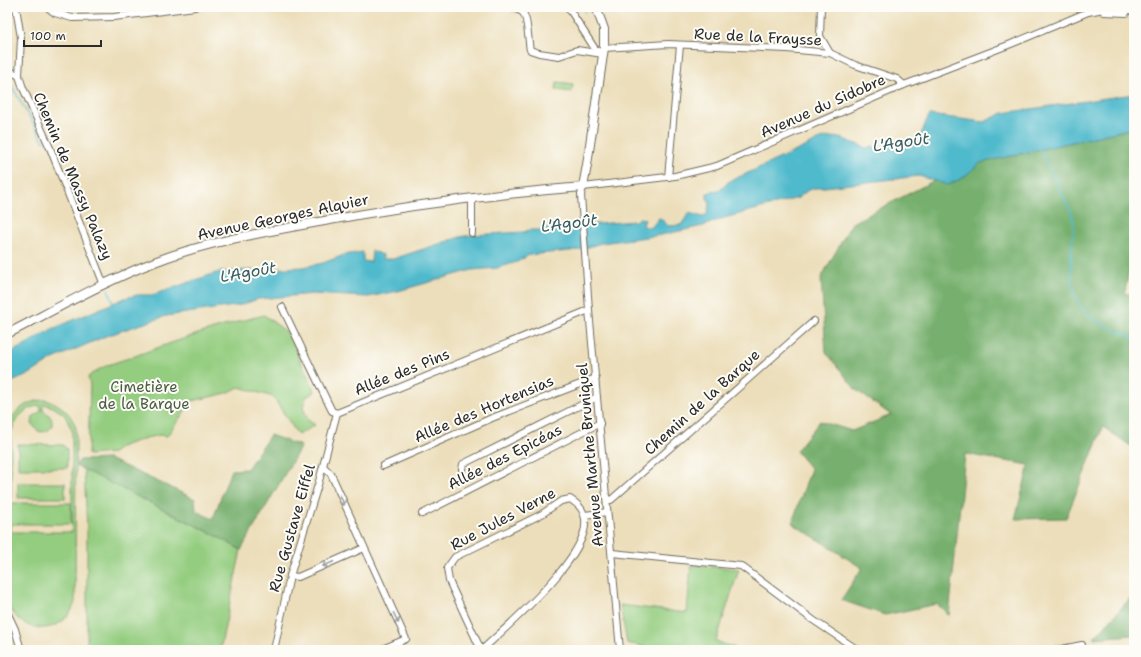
<svg xmlns="http://www.w3.org/2000/svg" width="1141" height="657" font-family="'Shantell Sans',sans-serif">
<style>
.green{fill:#94cd80;stroke:#607c56;fill-rule:evenodd}
.forest{fill:#77b06e;stroke:#516e4c}
.water{fill:#4fbacc;stroke:#3d727c}
.lines{fill:none;stroke-linecap:round;stroke-linejoin:round}
.stream{stroke:#4fbacc;stroke-width:1.5}
.minor-casing{stroke:#6f6a5d;stroke-width:8}
.major-casing{stroke:#6f6a5d;stroke-width:10}
.minor{stroke:#fff;stroke-width:6}
.major{stroke:#fff;stroke-width:8}
.oneway{stroke:#a0a0a0}
.labels{text-anchor:middle;dominant-baseline:central;stroke-width:4;stroke-linejoin:round;paint-order:stroke}
.street-label{font-size:15px;fill:#2b2b2b;stroke:#fdfcf7}
.park-label{font-size:15px;fill:#4a5c44;stroke:#fdfcf7}
.water-label{font-size:16px;font-style:italic;fill:#385d63;stroke:#fdfcf7}
</style>
<rect width="100%" height="100%" fill="#fdfcf7"/>
<filter id="ink" filterUnits="userSpaceOnUse"><feTurbulence type="fractalNoise" baseFrequency=".025" numOctaves="2"/><feDisplacementMap in="SourceGraphic" scale="8" xChannelSelector="R" yChannelSelector="G"/><feConvolveMatrix kernelMatrix="1 2 1 2 8 2 1 2 1" color-interpolation-filters="sRGB"/></filter>
<filter id="wash" filterUnits="userSpaceOnUse"><feTurbulence type="fractalNoise" baseFrequency=".012" numOctaves="4" result="noise"/><feDisplacementMap in="SourceGraphic" scale="16" xChannelSelector="R" yChannelSelector="G"/><feGaussianBlur stdDeviation="0.9" result="paint"/><feColorMatrix in="noise" values="0 0 0 0 0 0 0 0 0 0 0 0 0 0 0 0 0 1.4 0 .05"/><feComposite in="paint" operator="in"/></filter>
<g filter="url(#wash)">
<rect width="100%" height="100%" fill="#ecdeba"/>
<!-- green -->
<g class="green">
<polygon points="557,82 573,84 572,92 556,90"/>
<path d="M 264,315 L 288,333 L 315,392 L 306,397 L 303,407 L 308,420 L 315,425 L 298,435 L 273,397 L 239,387 L 227,393 L 192,401 L 167,436 L 160,435 L 146,438 L 120,447 L 113,453 L 88,455 L 90,385 L 88,377 C 102,365 118,362 135,356 C 178,340 220,326 264,315 Z"/>
<path d="M 46,400 C 61,404 71,413 76,428 L 75,602 C 64,638 17,636 7,600 L 7,429 C 12,411 27,400 46,400 ZM 43,404 L 53,407 L 64,414 L 72,430 L 72,532 L 11,532 L 11,524 L 71,524 L 71,503 L 11,503 L 11,433 C 15,417 24,409 40,405 L 41,411 L 33,417 L 32,424 L 38,431 C 53,436 58,417 43,411 Z"/>
<polygon points="18,444 63,445 67,449 67,468 18,468"/>
<polygon points="84,469 213,534 241,550 220,650 87,650 87,528"/>
<rect x="18" y="483" width="47" height="15"/>
<polygon points="691,565 739,569 716,641 740,650 661,650 627,643 620,605 687,613"/>
</g>
<!-- forest -->
<g class="forest">
<polygon points="1134,128 1134,265 1129,269 1125,293 1134,295 1134,448 1103,427 1066,518 1015,519 1029,465 965,454 949,616 937,604 885,615 841,600 862,568 792,523 811,469 796,451 820,421 852,431 891,415 856,390 826,352 821,278 852,223 964,165"/>
<polygon points="270,435 301,446 241,550 213,534 76,466 80,460 109,459 195,499 196,511 213,519 231,470 247,469"/>
<polygon points="1134,594 1134,635 1094,638"/>
</g>
<!-- water -->
<path class="water" d="M 1134,94 L 1134,128 L 980,163 L 963,178 L 948,185 L 919,176 L 816,188 L 808,190 L 798,198 L 724,218 L 703,226 L 661,235 L 601,243 L 579,250 L 529,255 L 517,262 L 497,268 L 472,270 L 398,291 L 368,297 L 312,294 L 258,299 L 241,305 L 166,316 L 106,336 L 53,359 L 28,375 L 7,384 L 7,355 L 52,329 L 125,298 L 137,295 L 152,295 L 219,272 L 303,267 L 323,263 L 344,255 L 363,252 L 363,261 L 371,262 L 372,251 L 383,255 L 383,259 L 393,259 L 460,237 L 471,235 L 524,232 L 529,230 L 540,230 L 553,225 L 561,232 L 571,226 L 635,221 L 640,218 L 645,219 L 643,226 L 651,228 L 659,218 L 662,219 L 668,226 L 681,225 L 689,213 L 703,217 L 707,214 L 710,201 L 707,199 L 707,193 C 715,191 723,190 728,182 L 809,145 C 832,130 844,140 867,148 L 872,146 L 878,150 L 904,142 L 915,141 C 926,131 922,125 930,115 L 984,122 L 1003,113 Z"/>
<g class="lines">
<!-- stream -->
<g class="stream">
<polyline points="583,7 585,12"/>
<polyline points="7,78 44,142"/>
<path d="M 1040,149 L 1072,214 L 1074,223 C 1072,251 1065,290 1085,312 C 1094,322 1121,333 1134,338"/>
<polyline points="62,169 75,205"/>
<polyline points="108,289 113,302"/>
</g>
</g>
</g>
<g filter="url(#ink)">
<g class="lines">
<!-- minor casing -->
<g class="minor-casing">
<g id="minor">
<polyline points="16,7 21,38 19,76 23,88 50,148 104,285"/>
<polyline points="47,7 55,13 72,18 114,17 195,7"/>
<path d="M 510,7 C 514,9 519,10 522,12 C 528,16 528,41 530,50 L 539,53 L 559,56 L 577,50 L 603,54"/>
<polyline points="568,7 595,49 600,52"/>
<polyline points="821,7 820,36 830,53"/>
<polyline points="1104,12 1126,13"/>
<polyline points="604,48 668,44 787,49 830,53 855,65 897,79 904,85"/>
<polyline points="7,69 19,76"/>
<polyline points="668,177 680,45"/>
<polyline points="472,233 472,199"/>
<polyline points="282,307 329,405 332,411 337,413 589,310"/>
<polyline points="383,466 492,418 596,378"/>
<polyline points="324,467 331,474 406,639 380,650"/>
<polyline points="462,469 463,464 597,397"/>
<polyline points="607,499 611,500 814,321"/>
<polyline points="422,514 600,423"/>
<polyline points="585,515 607,512"/>
<polyline points="612,553 741,566 813,620 858,650"/>
<polyline points="290,576 298,577 364,548"/>
<polyline points="7,612 15,629 21,650"/>
<polyline points="274,650 290,576 318,485 337,413"/>
<path d="M 481,650 L 449,581 L 447,568 L 455,557 L 542,514 L 561,501 L 570,499 C 576,503 582,507 584,515 C 597,551 506,627 482,650"/>
<polyline points="620,650 589,310 581,195 583,187 675,176 717,166 904,85 1011,44 1088,12 1114,7 1134,11"/>
<polyline points="1057,650 1082,645"/>
</g>
</g>
<!-- major casing -->
<g class="major-casing">
<path id="major" d="M 7,334 C 56,309 105,281 157,261 C 207,242 260,233 313,223 C 402,206 492,194 583,187 L 587,165 L 604,48 L 604,29 L 596,7"/>
</g>
<!-- minor -->
<use href="#minor" class="minor"/>
<!-- major -->
<use href="#major" class="major"/>
</g>
<!-- one-way arrows -->
<defs><path id="oneway-shaft" d="M-6 0H5M1.5-3L5.5 0L1.5 3" fill="none" stroke-width="1.6" stroke-linecap="round" stroke-linejoin="round"/></defs>
<g class="oneway">
<use href="#oneway-shaft" transform="translate(342 500) rotate(66)"/>
<use href="#oneway-shaft" transform="translate(328 564) rotate(157)"/>
<use href="#oneway-shaft" transform="translate(396 618) rotate(65)"/>
</g>
</g>
<g class="labels">
<!-- street labels -->
<g class="street-label">
<text transform="translate(758 37) rotate(3)">Rue de la Fraysse</text>
<text transform="translate(823 106) rotate(-24)">Avenue du Sidobre</text>
<text transform="translate(73 176) rotate(67)">Chemin de Massy Palazy</text>
<text transform="translate(283 217) rotate(-12)">Avenue Georges Alquier</text>
<text transform="translate(402 372) rotate(-22)">Allée des Pins</text>
<text transform="translate(702 402) rotate(-42)">Chemin de la Barque</text>
<text transform="translate(484 409) rotate(-23)">Allée des Hortensias</text>
<text transform="translate(590 455) rotate(-95)">Avenue Marthe Bruniquel</text>
<text transform="translate(505 457) rotate(-27)">Allée des Epicéas</text>
<text transform="translate(503 519) rotate(-28)">Rue Jules Verne</text>
<text transform="translate(292 528) rotate(-74)">Rue Gustave Eiffel</text>
</g>
<!-- park labels -->
<g class="park-label">
<text x="144" y="387">Cimetière<tspan x="144" dy="17">de la Barque</tspan></text>
</g>
<!-- water labels -->
<g class="water-label">
<text transform="translate(901 142) rotate(-8)">L'Agoût</text>
<text transform="translate(569 223) rotate(-7)">L'Agoût</text>
<text transform="translate(248 272) rotate(-10)">L'Agoût</text>
</g>
</g>
<!-- margin -->
<rect width="1141" height="657" fill="none" stroke="#fdfcf7" stroke-width="24"/>
<!-- scale -->
<path d="M24 40v6h77v-6" fill="none" stroke="#2b2b2b" stroke-width="2"/>
<text x="30" y="40" font-size="12" fill="#2b2b2b" stroke="#fdfcf7" stroke-width="3" paint-order="stroke">100 m</text>
</svg>
